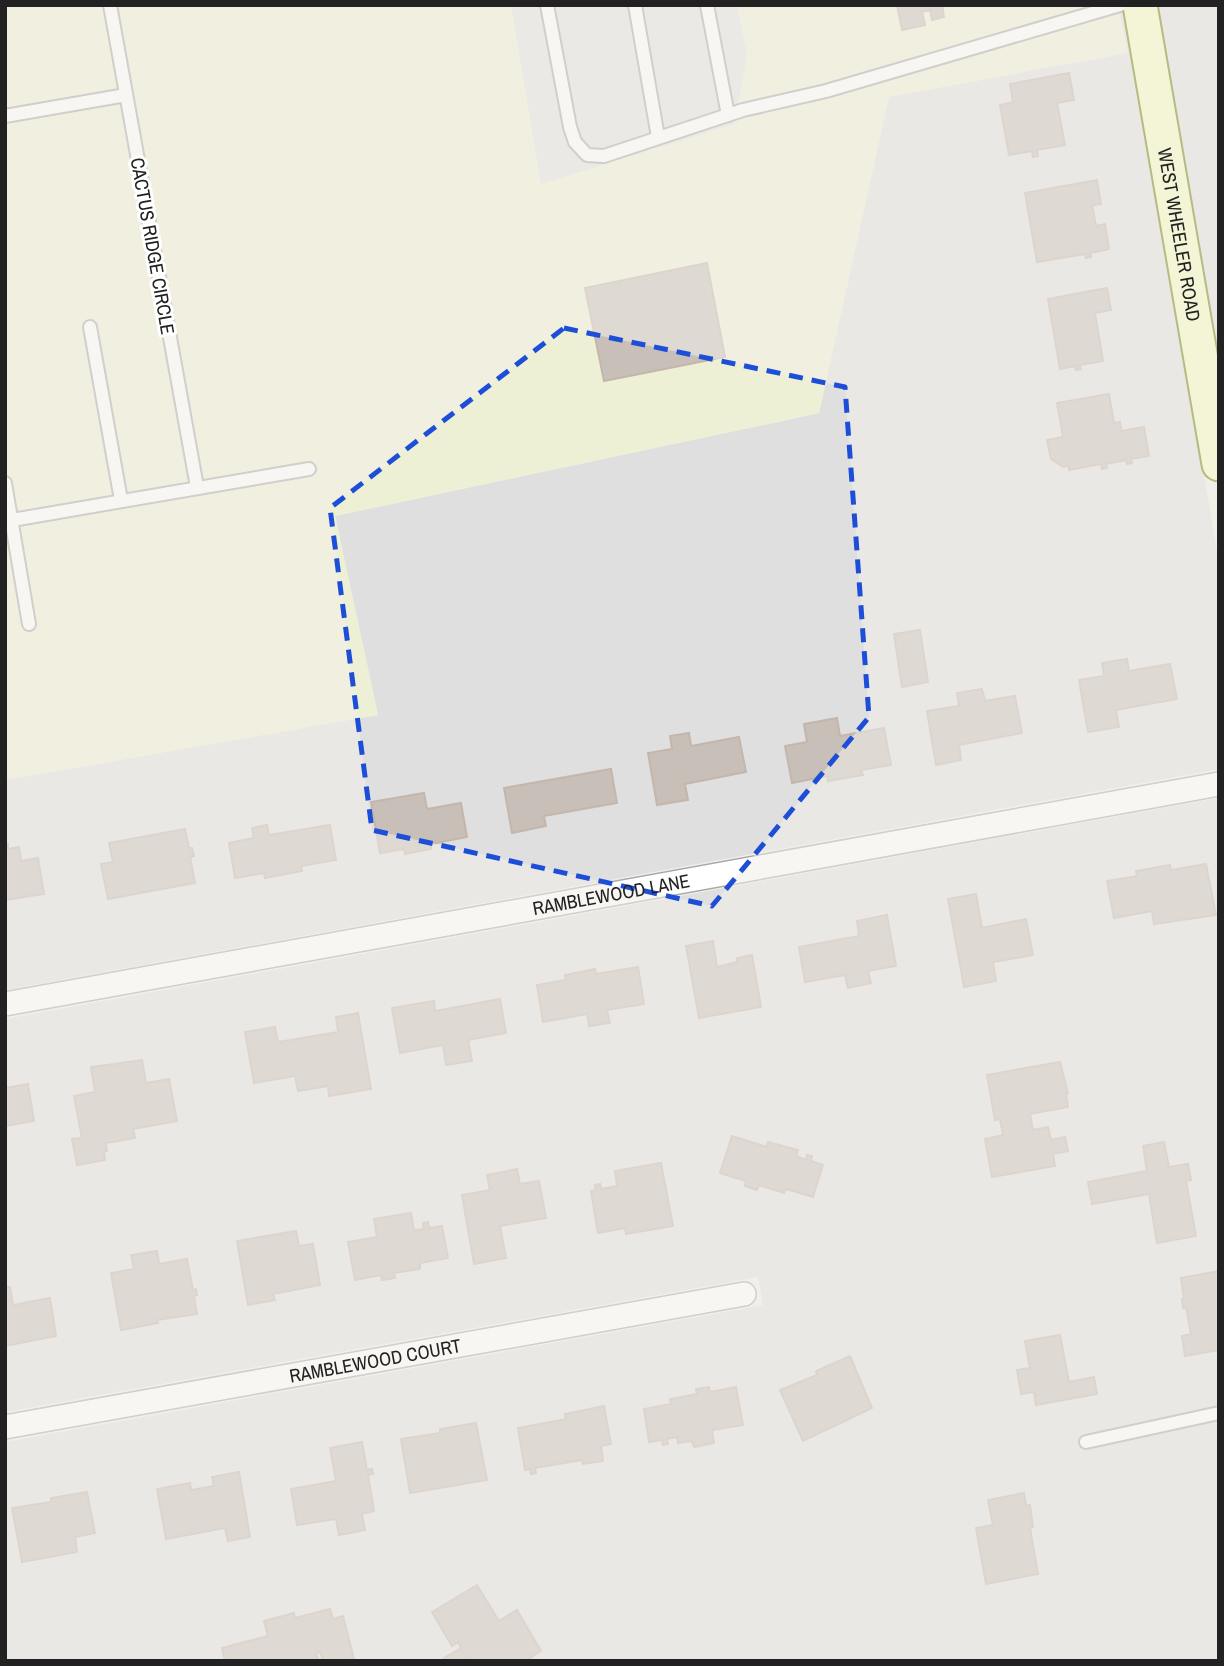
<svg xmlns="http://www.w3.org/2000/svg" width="1224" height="1666" font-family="'Archivo Narrow',sans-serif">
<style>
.residential{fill:#e0dfdf}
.farmland{fill:#eef0d5}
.parking{fill:#e2e2e2}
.building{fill:#c7bfb8;stroke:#c4b6ab;stroke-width:2}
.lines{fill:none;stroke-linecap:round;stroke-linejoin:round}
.lane-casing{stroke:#a9a9a9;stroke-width:16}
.street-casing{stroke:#a9a9a9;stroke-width:26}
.secondary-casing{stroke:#707d05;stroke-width:37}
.lane{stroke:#fff;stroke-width:12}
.street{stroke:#fff;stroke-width:23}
.secondary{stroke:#f7fabf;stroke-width:33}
.marked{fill:none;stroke:#1d4ed8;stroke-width:5;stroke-dasharray:14 9;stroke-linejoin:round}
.labels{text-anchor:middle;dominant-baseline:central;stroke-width:6;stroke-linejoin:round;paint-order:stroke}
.street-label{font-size:19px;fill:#222;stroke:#fff}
</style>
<rect width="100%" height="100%" fill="#f2efe9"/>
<!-- residential -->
<g class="residential">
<polygon points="1117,5 1123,5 1219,562 1219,769 5,990 5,780 378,715 335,516 819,413 889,97 1128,53"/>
<polygon points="1157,5 1219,5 1219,367"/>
<polygon points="1219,798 1219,1661 5,1661 5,1442 763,1305 758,1277 5,1412 5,1019"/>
</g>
<!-- farmland -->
<polygon class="farmland" points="5,5 1117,5 1128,52 889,97 819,413 335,516 378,715 5,780"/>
<!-- parking -->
<polygon class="parking" points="511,5 737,5 747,54 735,124 541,184"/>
<!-- building -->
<g class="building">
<polygon points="897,5 942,5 944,17 932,20 930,10 922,12 925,25 902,30"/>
<polygon points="1069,73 1074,100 1057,103 1065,145 1037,150 1038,156 1033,157 1032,151 1009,155 1000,105 1013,102 1010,84"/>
<polygon points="1097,180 1101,204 1092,205 1096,226 1105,224 1109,249 1090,253 1091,257 1086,258 1085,254 1037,262 1025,193"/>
<polygon points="707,263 725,357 604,381 585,288"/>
<polygon points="1107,288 1111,310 1095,313 1103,361 1080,365 1081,369 1076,370 1075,366 1060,369 1048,299"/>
<polygon points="1109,394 1114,423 1120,422 1121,431 1144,427 1149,456 1131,459 1132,463 1127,464 1126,460 1106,464 1107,468 1102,469 1101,464 1069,470 1069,466 1063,467 1051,459 1047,440 1063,437 1057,403"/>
<polygon points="920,630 928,682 902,687 894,634"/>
<polygon points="1127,659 1129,671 1170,664 1177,699 1116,710 1119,727 1088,732 1079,680 1104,676 1102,663"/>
<polygon points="982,689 985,701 1015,696 1022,733 959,745 961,760 936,765 927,711 959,706 957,693"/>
<polygon points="837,718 840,736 884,728 891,765 861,770 863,775 828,781 827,776 792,783 785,746 807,742 804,724"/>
<polygon points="689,733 691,746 739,737 746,772 685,784 688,800 657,805 648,753 672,749 670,736"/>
<polygon points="611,769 617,803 544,816 546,826 512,833 504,788"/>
<polygon points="424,793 427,809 461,803 467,837 431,844 431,849 405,854 404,849 380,853 371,802"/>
<polygon points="267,825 269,835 330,825 336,860 301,866 302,871 265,878 264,873 235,878 229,843 254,838 252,828"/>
<polygon points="185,829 189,848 192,848 194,856 190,857 195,883 108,899 101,864 113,862 109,843"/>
<polygon points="5,844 8,844 8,849 19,847 21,861 38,858 44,894 5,900"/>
<polygon points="1206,864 1216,915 1154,924 1152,911 1114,918 1107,881 1137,876 1136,871 1170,865 1171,870"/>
<polygon points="976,894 982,928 1026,919 1033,955 993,962 996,981 964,987 948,899"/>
<polygon points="887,915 896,966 868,971 871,983 848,988 845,975 805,982 799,947 859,936 857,921"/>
<polygon points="713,941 717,967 737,962 737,958 752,955 761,1007 699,1018 686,946"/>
<polygon points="638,967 644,1004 607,1010 610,1023 589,1026 587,1014 543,1022 537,985 566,980 565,975 595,969 596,974"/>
<polygon points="500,999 506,1033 468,1040 472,1061 446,1065 443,1045 400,1053 392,1008 434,1001 435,1011"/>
<polygon points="358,1013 371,1089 329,1096 328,1086 298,1091 295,1076 254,1083 245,1032 275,1027 278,1042 338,1032 336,1017"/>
<polygon points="142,1060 146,1083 169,1079 177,1121 133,1129 135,1138 106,1143 107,1151 104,1151 105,1160 77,1165 72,1139 82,1138 74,1096 95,1092 91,1067"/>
<polygon points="1060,1062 1068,1093 1066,1093 1068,1107 1030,1114 1033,1130 1048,1127 1051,1140 1065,1137 1068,1151 1053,1154 1055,1166 992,1177 985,1139 1003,1135 1000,1119 995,1120 987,1075"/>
<polygon points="28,1084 34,1121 5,1126 5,1088"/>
<polygon points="732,1136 767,1147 768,1142 798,1150 796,1156 806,1160 807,1155 812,1156 811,1161 823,1165 813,1197 786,1189 784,1193 759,1185 757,1190 745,1186 746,1181 720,1173"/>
<polygon points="1164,1142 1169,1167 1188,1164 1191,1180 1186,1181 1196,1236 1157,1243 1149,1194 1092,1204 1088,1182 1147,1171 1143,1146"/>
<polygon points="661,1163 673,1226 626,1234 625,1228 598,1233 591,1191 596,1190 595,1185 600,1184 601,1189 617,1186 615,1171"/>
<polygon points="517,1169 520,1184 539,1181 546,1218 500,1226 506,1258 474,1264 462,1195 490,1190 487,1175"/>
<polygon points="411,1213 414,1230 424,1229 423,1223 428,1222 429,1228 442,1226 448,1258 420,1263 420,1269 394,1273 395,1278 382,1280 381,1275 355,1280 348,1242 377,1237 374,1219"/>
<polygon points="296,1231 299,1246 313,1244 320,1285 273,1294 275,1300 248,1305 237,1241"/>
<polygon points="157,1251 159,1264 187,1259 193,1290 196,1289 197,1295 194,1296 197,1314 157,1320 158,1323 121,1330 111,1273 134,1269 131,1255"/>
<polygon points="1219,1271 1219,1350 1185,1356 1182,1336 1191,1334 1186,1307 1183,1308 1182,1299 1184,1299 1181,1278"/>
<polygon points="10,1287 13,1305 50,1298 56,1336 5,1346 5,1288"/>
<polygon points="1060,1335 1069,1382 1094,1377 1097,1394 1036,1405 1034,1392 1021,1394 1017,1370 1030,1368 1025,1341"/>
<polygon points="850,1356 872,1408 803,1441 780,1390 817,1375 816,1371"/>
<polygon points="709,1387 710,1392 736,1387 743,1425 712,1430 714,1443 694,1447 692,1441 678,1443 677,1437 667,1439 668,1444 663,1445 662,1440 649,1442 644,1409 671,1404 670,1399 697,1394 696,1389"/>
<polygon points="604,1406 611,1444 601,1446 603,1461 583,1464 582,1460 535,1468 536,1473 531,1474 530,1469 525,1470 518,1428 566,1419 565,1414"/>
<polygon points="476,1423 487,1480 410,1493 401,1439 440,1433 440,1429"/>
<polygon points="362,1442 367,1470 372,1469 373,1474 368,1475 374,1511 362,1514 365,1530 339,1535 336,1519 297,1525 291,1489 336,1481 330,1448"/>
<polygon points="239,1472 250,1537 228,1541 225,1528 166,1539 157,1489 190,1483 191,1490 214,1486 212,1477"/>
<polygon points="87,1492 95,1533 75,1537 77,1552 22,1562 12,1508 51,1502 51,1498"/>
<polygon points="1024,1493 1026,1506 1030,1505 1033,1527 1030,1528 1038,1574 986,1584 976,1528 993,1525 988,1500"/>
<polygon points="477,1585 499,1621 517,1610 541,1651 525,1661 469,1661 467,1658 463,1661 446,1661 444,1658 461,1648 458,1642 452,1646 432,1612"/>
<polygon points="330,1609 333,1619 343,1616 354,1659 323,1661 320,1652 316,1653 319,1661 225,1661 222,1648 268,1636 264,1621 294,1613 295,1618"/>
</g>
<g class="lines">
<!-- lane casing -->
<g class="lane-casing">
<g id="lane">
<polyline points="110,5 197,487"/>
<polyline points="547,5 570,127 575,142 587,155 604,156 743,110 826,91 1120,5"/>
<polyline points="635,5 658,137"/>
<polyline points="707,5 728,115"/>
<polyline points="5,116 126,95"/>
<polyline points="90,327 121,500"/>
<polyline points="5,483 29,624"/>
<polyline points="12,520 309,469"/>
<polyline points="1086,1442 1219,1413"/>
</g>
</g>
<!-- street casing -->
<g class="street-casing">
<g id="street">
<path id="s1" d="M 5,1004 L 1219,784"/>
<path id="s2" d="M 5,1427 L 744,1294"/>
</g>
</g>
<!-- secondary casing -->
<g class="secondary-casing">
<g id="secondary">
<path id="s3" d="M 1140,5 L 1219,464"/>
</g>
</g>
<!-- lane -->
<use href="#lane" class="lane"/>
<!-- street -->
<use href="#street" class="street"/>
<!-- secondary -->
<use href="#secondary" class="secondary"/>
</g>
<!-- marked area -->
<path d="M0 0H1224V1666H0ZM 564,328 L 845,387 L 869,717 L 712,906 L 372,830 L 330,508 Z" fill="#f2efe9" fill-opacity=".55" fill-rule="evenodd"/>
<path class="marked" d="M 564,328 L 845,387 L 869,717 L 712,906 L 372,830 L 330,508 Z"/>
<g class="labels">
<!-- street labels -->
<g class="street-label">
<text stroke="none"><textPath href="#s3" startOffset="233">WEST WHEELER ROAD</textPath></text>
<text transform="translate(153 246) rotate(80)">CACTUS RIDGE CIRCLE</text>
<text stroke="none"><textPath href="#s1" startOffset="616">RAMBLEWOOD LANE</textPath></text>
<text stroke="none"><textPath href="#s2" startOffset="376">RAMBLEWOOD COURT</textPath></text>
</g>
</g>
<!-- border -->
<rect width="1224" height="1666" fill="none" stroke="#222222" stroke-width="14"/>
</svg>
